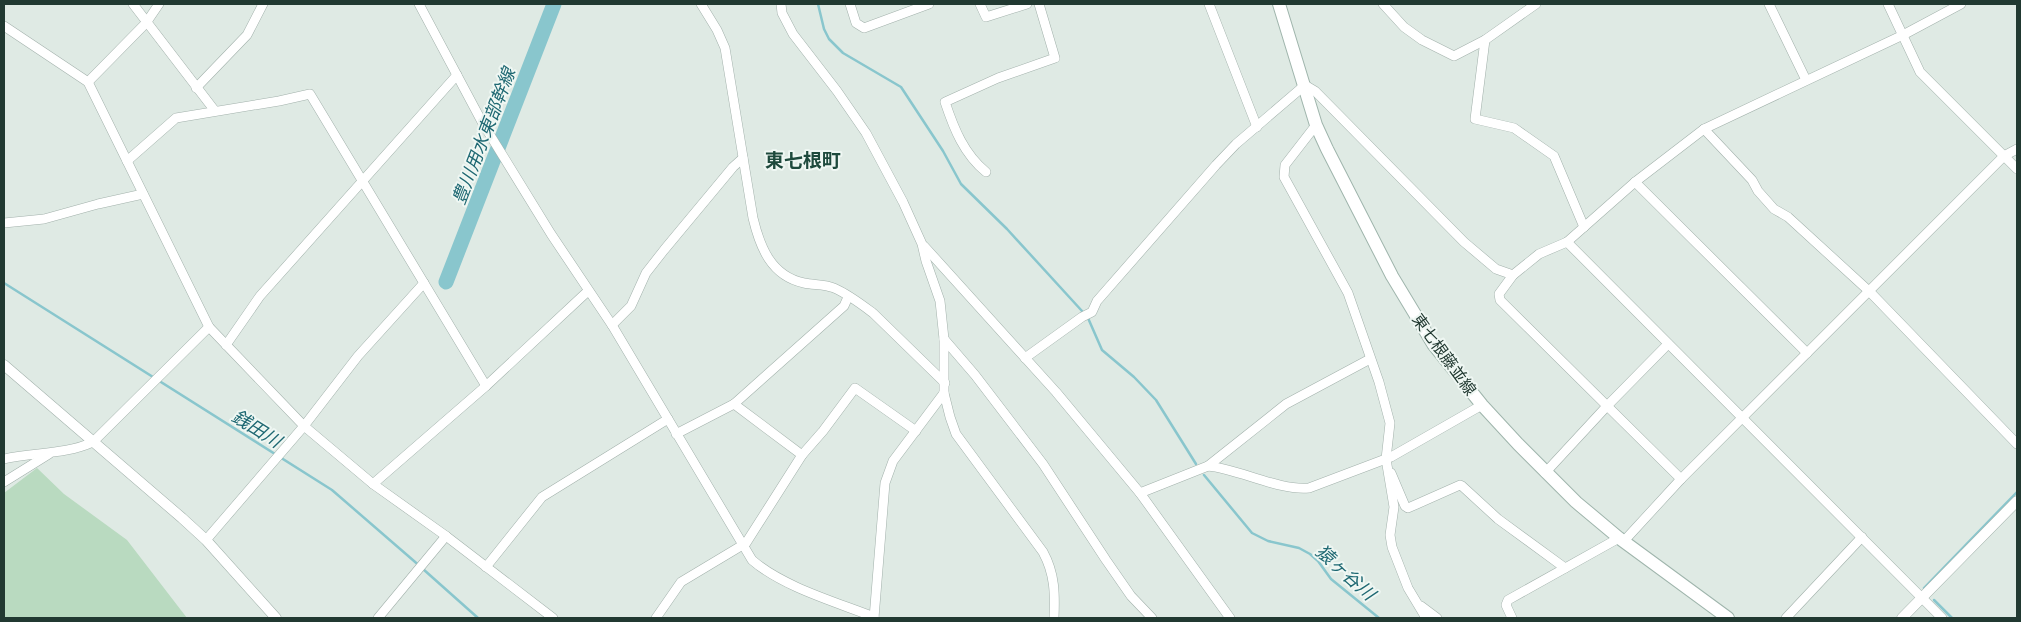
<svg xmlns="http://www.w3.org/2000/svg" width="2021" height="622" font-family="'Exo 2','Noto Sans JP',sans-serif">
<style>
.green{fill:#b9dac0}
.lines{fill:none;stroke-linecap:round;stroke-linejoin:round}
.stream{stroke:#89c6cd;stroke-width:2.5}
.river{stroke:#89c6cd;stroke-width:15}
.minor-casing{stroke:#a2b1ab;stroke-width:10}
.tertiary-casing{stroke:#a2b1ab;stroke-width:11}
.secondary-casing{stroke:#9fb5ac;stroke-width:14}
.minor{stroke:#fff;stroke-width:9}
.tertiary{stroke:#fff;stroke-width:10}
.secondary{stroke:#fff;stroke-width:12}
.labels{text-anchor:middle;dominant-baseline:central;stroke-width:4;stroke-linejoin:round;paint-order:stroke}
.street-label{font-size:16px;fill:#213931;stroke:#eff7f3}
.water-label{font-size:18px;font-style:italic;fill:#1e6872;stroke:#eff7f3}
.quarter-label{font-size:19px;font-weight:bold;fill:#1e4a3d;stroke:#eff7f3}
</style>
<rect width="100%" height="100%" fill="#dfeae4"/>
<!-- green -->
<polygon class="green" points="37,468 64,494 127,540 187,618 4,618 4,493"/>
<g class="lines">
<!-- stream -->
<g class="stream">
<polyline points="818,4 824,29 829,39 843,53 901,87 943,151 961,184 1007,229 1082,311"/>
<polyline points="4,283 332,490 414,561 478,618"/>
<polyline points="1088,318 1102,350 1134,377 1156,400 1196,464"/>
<polyline points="1204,475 1252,533 1268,541 1299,548 1310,554 1318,561 1331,579 1379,618"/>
<polyline points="1924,588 2017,492"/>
<polyline points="1934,600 1952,618"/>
</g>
<!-- river -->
<polyline class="river" points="446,282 554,4"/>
<!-- minor casing -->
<g class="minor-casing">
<g id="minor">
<polyline points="133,4 215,111"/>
<path d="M 419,4 L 482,122 L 551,234 L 612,325 L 752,560 C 783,587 836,602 874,617"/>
<path d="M 701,4 L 717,30 L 725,48 L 753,218 C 760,247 771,276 804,283 C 814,285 825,284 834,288 C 848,294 861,304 873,313 L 945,383"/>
<path d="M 781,4 L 782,13 L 793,34 L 837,91 L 866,133 L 903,202 L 922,244 L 926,261 L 940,301 L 944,339 L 944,393 L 950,417 L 956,434 L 1043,552 C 1055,574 1055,594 1054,618"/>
<polyline points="850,4 856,23 864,28 929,4"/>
<polyline points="980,4 986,17 1027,4"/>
<polyline points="1209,4 1257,127"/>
<polyline points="1383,4 1404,27 1422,40 1454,56 1485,40 1536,4"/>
<polyline points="1769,4 1806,80"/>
<polyline points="1888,4 1920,72 2017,169"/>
<polyline points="4,26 88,82 209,327 304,426 373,484 446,536 553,618"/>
<polyline points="1485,40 1475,119 1514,128 1554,156 1584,227"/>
<polyline points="88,82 146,23 159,4"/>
<polyline points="196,88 247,35 263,4"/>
<polyline points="1316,125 1285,165 1284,177 1348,293 1379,382 1390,423 1386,459 1394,507 1390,535 1392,547 1408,588 1426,618"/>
<polyline points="1704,129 1752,180 1758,191 1774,209 1788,217 1870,292 2017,444"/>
<polyline points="127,161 176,118 279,101 310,94 486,386"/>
<path d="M 986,172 C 964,154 954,129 945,102 L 998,78 L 1055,58 L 1039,4"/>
<polyline points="1635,182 1807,353"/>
<polyline points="4,223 44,219 98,204 143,194"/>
<polyline points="1567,242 1942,618"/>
<polyline points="924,246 1056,392 1140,493 1230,618"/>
<polyline points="1513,275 1499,294 1500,300 1681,479"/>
<polyline points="612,325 631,306 646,273 664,250 733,167 743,158"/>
<polyline points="944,339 975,375 1043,464 1106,560 1131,596 1152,618"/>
<polyline points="226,345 260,296 457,75"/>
<polyline points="1025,358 1082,317 1092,312 1097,301 1216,165 1236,144 1305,85 1315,91 1464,242 1496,269 1513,275 1539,254 1567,242 1635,182 1704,129 1903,35 1961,4"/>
<polyline points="734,404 802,455"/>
<polyline points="676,434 734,404 844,306 848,297"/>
<path d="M 4,459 C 33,452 65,455 93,442 L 209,327"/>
<path d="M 1208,466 C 1239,469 1279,491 1309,488 L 1391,457 L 1482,405"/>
<polyline points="1391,473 1405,506 1408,508 1460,485 1462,486 1498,519 1565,568"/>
<polyline points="1545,473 1607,406 1668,344"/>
<polyline points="4,482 49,454"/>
<polyline points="373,484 486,386 588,291"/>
<polyline points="1140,493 1208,466 1286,404 1370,359"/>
<polyline points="206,540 304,426 358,356 424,283"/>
<polyline points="1624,541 1681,479 2004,156 2017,149"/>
<polyline points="486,567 542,497 668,419"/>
<polyline points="1421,606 1437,618"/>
<polyline points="378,618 446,536"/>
<polyline points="656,618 681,582 746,543 802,455 823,431 855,388 916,431"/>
<polyline points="874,618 885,483 893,461 944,393"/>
<polyline points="1512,618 1506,605 1508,600 1619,538"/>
<polyline points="1786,618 1862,537"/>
</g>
</g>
<!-- tertiary casing -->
<g class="tertiary-casing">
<g id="tertiary">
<polyline points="4,365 182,518 206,540 276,618"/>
<polyline points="1902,618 2017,501"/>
</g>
</g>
<!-- secondary casing -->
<g class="secondary-casing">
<polyline id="secondary" points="1279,4 1316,125 1327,149 1392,276 1433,344 1482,405 1518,444 1576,502 1619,538 1728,618"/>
</g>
<!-- minor -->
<use href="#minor" class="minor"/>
<!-- tertiary -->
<use href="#tertiary" class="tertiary"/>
<!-- secondary -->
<use href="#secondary" class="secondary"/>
</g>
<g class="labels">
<!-- street labels -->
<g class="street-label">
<text transform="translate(1445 354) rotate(54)">東七根藤並線</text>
</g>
<!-- water labels -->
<g class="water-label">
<text transform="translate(483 136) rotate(-69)">豊川用水東部幹線</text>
<text transform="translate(257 428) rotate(32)">銭田川</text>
<text transform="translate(1346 572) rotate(42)">猿ヶ谷川</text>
</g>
<!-- quarter labels -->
<g class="quarter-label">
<text x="803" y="159">東七根町</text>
</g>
</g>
<!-- border -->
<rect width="2021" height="622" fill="none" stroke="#213931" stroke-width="10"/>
</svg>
